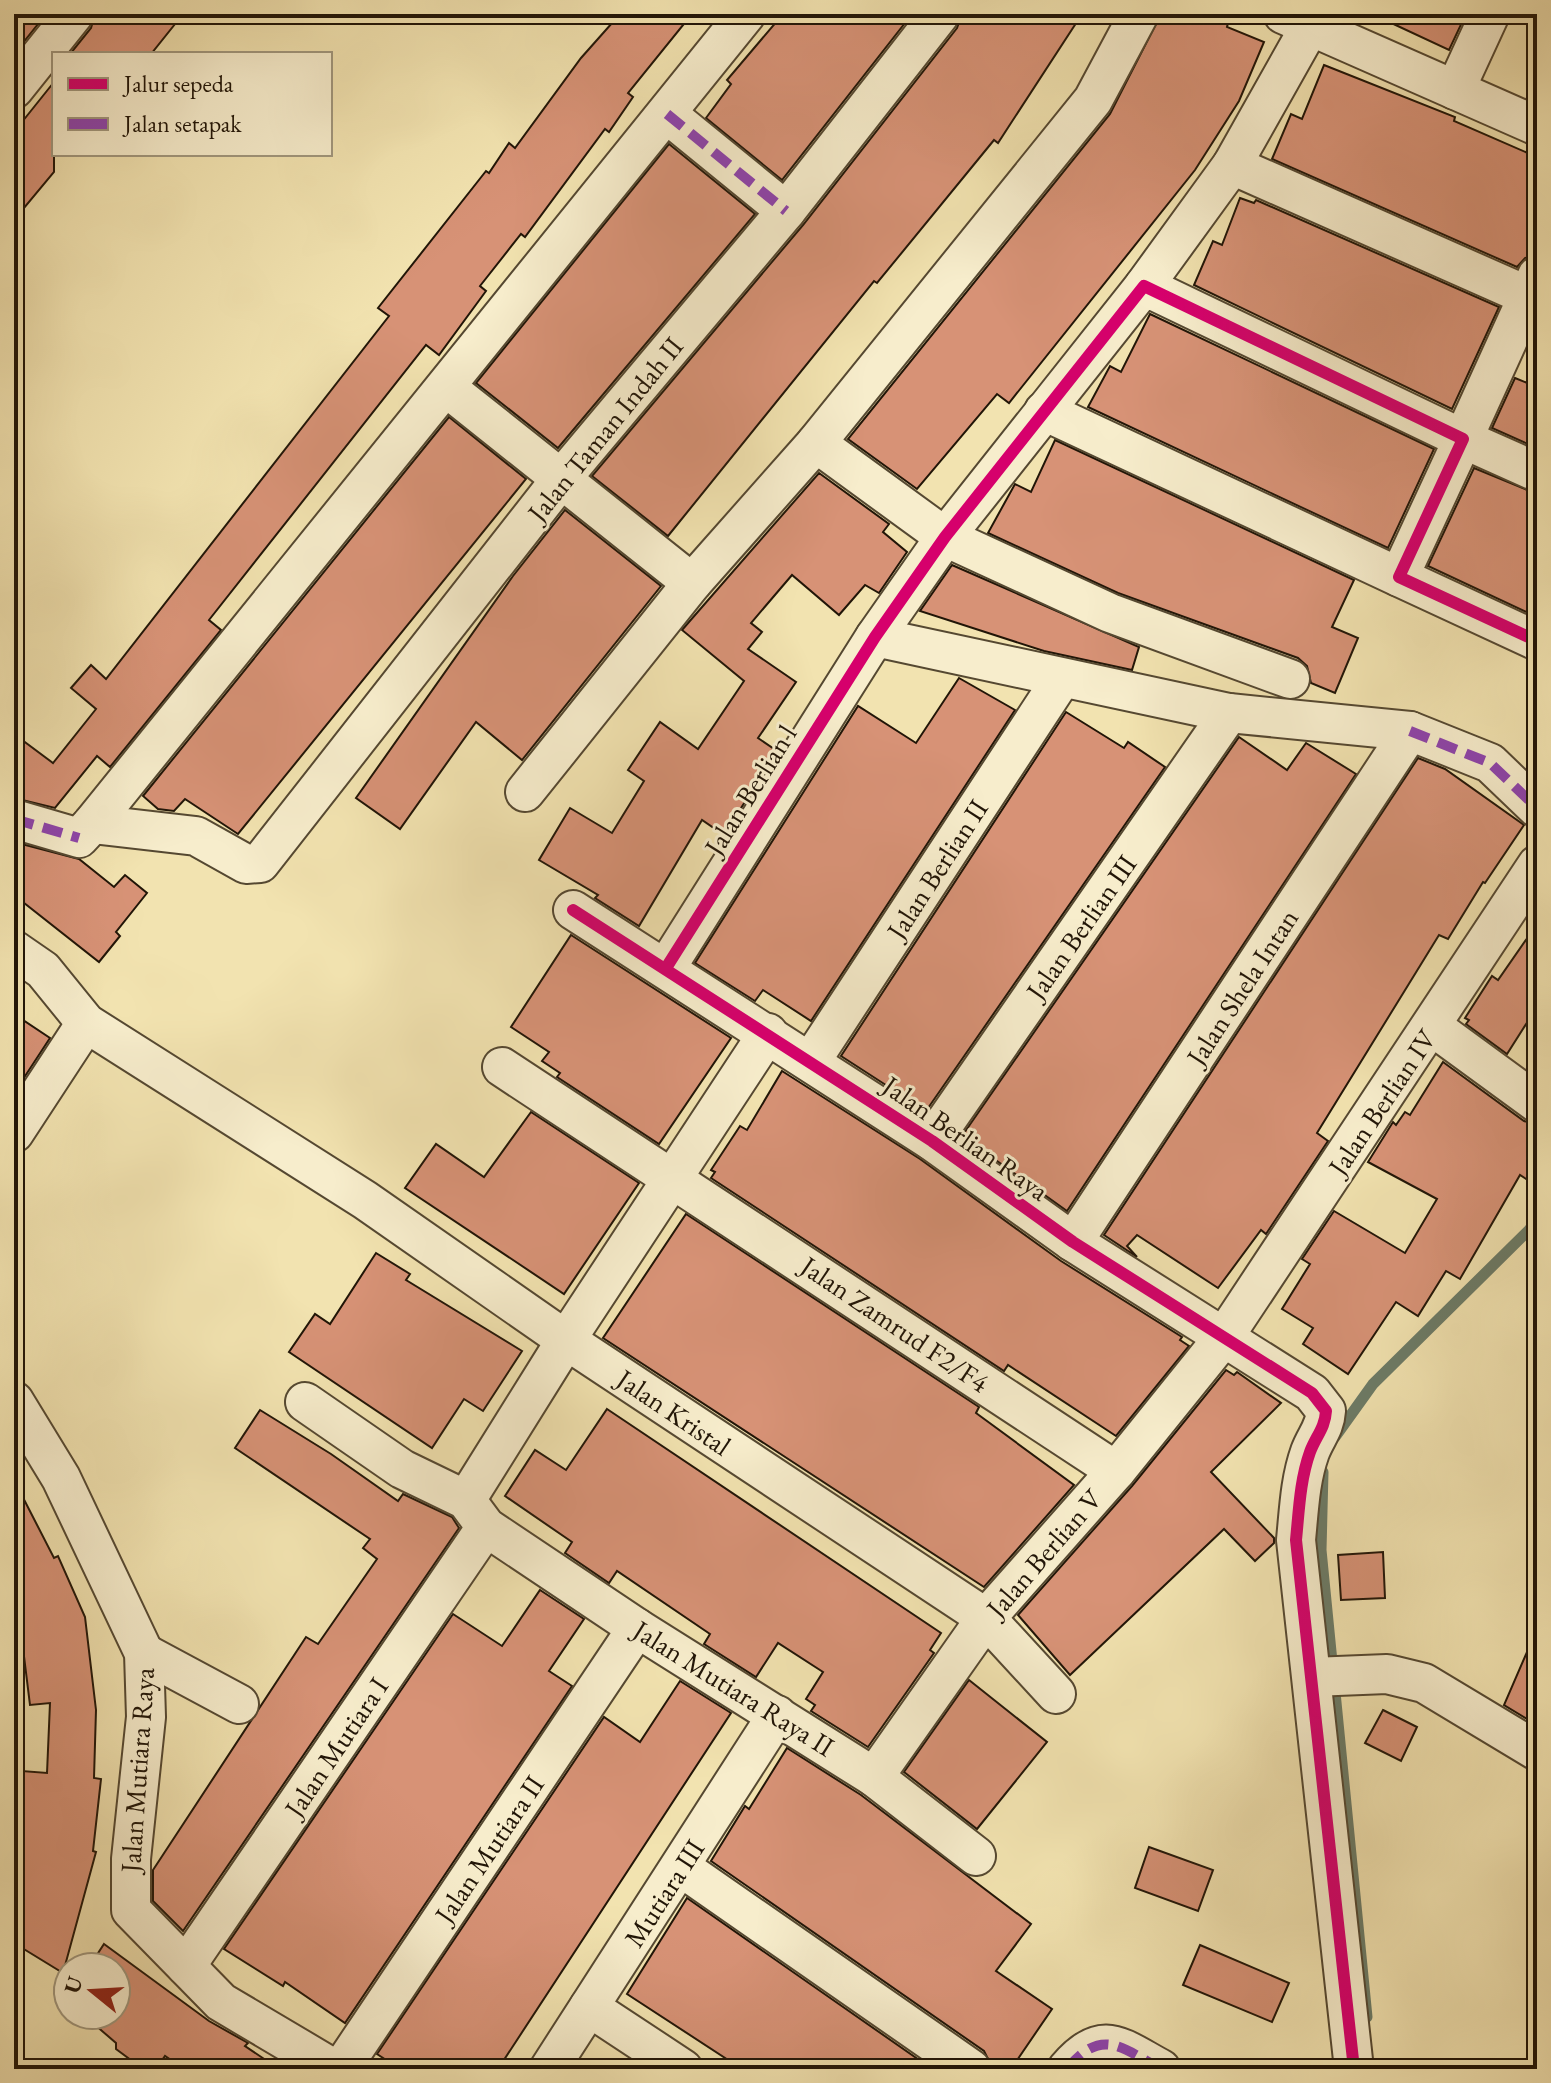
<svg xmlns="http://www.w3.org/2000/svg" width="1551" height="2083" font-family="'EB Garamond',serif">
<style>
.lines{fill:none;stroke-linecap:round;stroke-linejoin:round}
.stream{stroke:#6b7b67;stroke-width:11}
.building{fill:#d79276;stroke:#211507;stroke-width:2}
.street-casing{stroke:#554831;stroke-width:42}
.street{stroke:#f7edcc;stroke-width:38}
.quiet{stroke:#8e44ad;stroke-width:10;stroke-dasharray:20 10;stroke-linecap:butt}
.cycleway-casing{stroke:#f7edcc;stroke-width:17}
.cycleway{stroke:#d6006c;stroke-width:12}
.labels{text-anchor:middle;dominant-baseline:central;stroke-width:6;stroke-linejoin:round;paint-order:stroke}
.street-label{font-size:28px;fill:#211507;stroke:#f7edcc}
</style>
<rect width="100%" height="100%" fill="#f2e3b0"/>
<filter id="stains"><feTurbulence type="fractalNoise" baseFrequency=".0025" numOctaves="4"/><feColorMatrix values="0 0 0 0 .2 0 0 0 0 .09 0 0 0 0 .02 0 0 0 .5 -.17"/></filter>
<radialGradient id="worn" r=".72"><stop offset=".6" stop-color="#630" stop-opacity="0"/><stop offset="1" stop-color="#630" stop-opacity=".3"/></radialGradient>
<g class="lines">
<!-- stream -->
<g class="stream">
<polyline points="1335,1437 1373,1384 1537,1222"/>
<polyline points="1323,1472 1321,1550 1367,2017"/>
</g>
</g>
<!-- building -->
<g class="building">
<polygon points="14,14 46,14 18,49 14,46"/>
<polygon points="95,14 183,14 151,54 70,54 91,28"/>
<polygon points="620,14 692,14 628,93 633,97 609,132 605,129 525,237 521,234 480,286 486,291 439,355 426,345 209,620 221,630 110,767 97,756 55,808 14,798 14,734 53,763 96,709 71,688 91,665 106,679 389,316 378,308 486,171 489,173 509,143 515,148 581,58"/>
<polygon points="783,14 912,14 782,180 706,118 731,84 727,80"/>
<polygon points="962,14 1082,14 998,143 994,140 877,283 874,281 668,536 592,476 803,225 957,28"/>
<polygon points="1161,14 1197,14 1228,23 1227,27 1264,42 1239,101 1195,170 1009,403 997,394 917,489 848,439 1110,114"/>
<polygon points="1372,14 1466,14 1449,50"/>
<polygon points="1324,65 1455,117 1454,121 1537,157 1537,254 1525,258 1517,267 1272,159 1291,114 1302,119"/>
<polygon points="54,82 54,172 14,220 14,132"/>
<polygon points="669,144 755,214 558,448 476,383"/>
<polygon points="1240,198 1254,203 1256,200 1499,307 1452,409 1194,285 1213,241 1222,245"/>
<polygon points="1150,314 1434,449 1388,548 1088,407 1110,366 1121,372"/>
<polygon points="1515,378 1537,387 1537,448 1492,428"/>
<polygon points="449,417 526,479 238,834 185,799 174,811 158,809 143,796"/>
<polygon points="1055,440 1354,580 1332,627 1358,638 1335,693 1311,683 1307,666 1298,658 1118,593 988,533 1015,484 1031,492"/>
<polygon points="1474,468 1537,494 1537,617 1428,566"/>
<polygon points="819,473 889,524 883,532 907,552 879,593 865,585 839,615 792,575 751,623 762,632 748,649 796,682 758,738 777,751 724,835 702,820 639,926 595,898 598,895 539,860 570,808 612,833 644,781 628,770 660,722 698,749 744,681 682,630"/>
<polygon points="565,510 661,586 522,760 476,722 400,829 356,798 513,576"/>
<polygon points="952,565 1139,647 1132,670 1044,651 920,611"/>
<polygon points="959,678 1015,710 811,1021 763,990 755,1001 695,963 858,706 916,743"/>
<polygon points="1066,712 1124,748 1128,742 1165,767 926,1111 841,1056"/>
<polygon points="1239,737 1287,770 1306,743 1356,774 1067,1211 962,1136"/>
<polygon points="1418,758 1445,769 1524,825 1485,883 1483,882 1448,939 1439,935 1317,1133 1328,1141 1266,1234 1261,1230 1218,1288 1137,1235 1127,1246 1137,1257 1104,1235"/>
<polygon points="14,842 79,859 114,887 125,875 147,893 116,932 120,936 99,962 14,895"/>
<polygon points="1537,924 1537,1007 1507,1054 1466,1024 1469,1020 1465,1018 1492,976 1498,980"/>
<polygon points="571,935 731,1038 659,1144 557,1077 560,1073 542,1061 549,1052 511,1027"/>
<polygon points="14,1014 50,1038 14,1093"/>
<polygon points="1443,1062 1524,1121 1537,1125 1537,1186 1520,1175 1460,1279 1446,1271 1418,1316 1396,1302 1348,1374 1303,1344 1313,1328 1282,1309 1310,1264 1302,1259 1334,1211 1405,1253 1437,1199 1368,1162 1393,1122 1396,1125 1405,1112 1410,1115"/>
<polygon points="782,1071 920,1159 1061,1261 1182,1337 1180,1340 1189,1346 1116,1436 1008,1365 1004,1371 711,1178 715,1172 711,1170 740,1126 747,1130"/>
<polygon points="531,1112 639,1183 564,1294 405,1188 436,1144 484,1177"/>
<polygon points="686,1214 979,1407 976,1413 1074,1485 984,1587 603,1338"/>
<polygon points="376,1253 410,1274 406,1280 522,1351 483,1411 464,1399 432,1448 289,1352 315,1314 330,1324"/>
<polygon points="1226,1370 1234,1375 1237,1372 1281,1403 1211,1472 1274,1538 1274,1543 1255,1561 1224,1529 1070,1675 1018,1615 1132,1486"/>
<polygon points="607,1409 941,1633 930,1650 934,1653 868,1747 811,1711 815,1705 806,1699 823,1672 778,1643 756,1677 704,1644 710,1634 617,1571 609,1583 565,1553 572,1542 505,1496 535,1450 566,1470"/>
<polygon points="260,1410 331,1454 398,1501 403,1494 452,1517 459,1528 183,1931 153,1901 153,1870 306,1637 318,1644 377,1559 363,1548 370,1539 235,1448"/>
<polygon points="14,1480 54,1558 58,1556 85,1617 96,1710 94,1778 101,1779 93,1851 96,1852 63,1973 14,1943 14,1836 22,1771 47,1773 50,1703 30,1705 21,1632 14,1615"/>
<polygon points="1383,1552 1385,1598 1341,1600 1338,1555"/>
<polygon points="540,1590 584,1619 549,1671 572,1686 345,2023 285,1982 283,1986 224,1949 453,1614 502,1646"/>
<polygon points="1537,1629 1537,1725 1504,1705"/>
<polygon points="969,1680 1047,1742 977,1829 904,1772"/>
<polygon points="680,1681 731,1713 498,2069 400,2069 377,2054 604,1717 640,1742"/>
<polygon points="1383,1710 1417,1727 1401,1761 1365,1743"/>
<polygon points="787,1748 861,1795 1031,1924 996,1971 1052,2009 1011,2069 993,2069 984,2051 711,1861 745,1806 749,1809"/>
<polygon points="1149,1847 1213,1870 1198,1911 1135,1888"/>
<polygon points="687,1898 932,2069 742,2069 627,1994"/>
<polygon points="104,1944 209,2021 248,2043 245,2046 279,2069 184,2069 165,2056 156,2069 143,2069 116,2049 116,2043 87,2018 90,2015 116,2015 116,1967 89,1967"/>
<polygon points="1200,1945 1289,1983 1272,2022 1183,1985"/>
</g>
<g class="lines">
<!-- street casing -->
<g class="street-casing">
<g id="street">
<polyline points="1139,14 1093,100 816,443 945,537 1110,613 1290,679"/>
<polyline points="1283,14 1537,126"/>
<polyline points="1317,14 1232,165 1537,300"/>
<polyline points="14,89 74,14"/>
<polyline points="1455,90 1490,14"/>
<polyline points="667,114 786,211"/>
<polyline points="1537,276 1463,439 1537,472"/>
<polyline points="1144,286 1232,165"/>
<polyline points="447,388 692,583"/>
<polyline points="1044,411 1399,577"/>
<polyline points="875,637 1229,713 1410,731 1490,763 1537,808"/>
<polyline points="525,792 692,583 816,443"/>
<polyline points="14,819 79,838 92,824 746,14"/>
<polyline points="92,824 196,836 246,864 260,863 561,479 786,211 940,14"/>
<path d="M 573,910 L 932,1141 L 1073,1242 L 1312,1393 L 1326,1411 C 1325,1428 1316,1436 1310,1452 C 1300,1480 1299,1510 1296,1540 L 1354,2069"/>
<polyline points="14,950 43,970 86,1023 365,1200 566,1340 986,1618 1056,1694"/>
<polyline points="666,968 875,637 945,537 1144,286 1463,439 1399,577 1537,641"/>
<polyline points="1433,1027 1537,1103"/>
<polyline points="811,1061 1062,678"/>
<polyline points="502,1067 1116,1471"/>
<polyline points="14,1133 86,1023"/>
<polyline points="932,1141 1229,713"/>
<polyline points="1073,1242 1410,731"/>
<polyline points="14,1401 61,1478 144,1653 146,1717 131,1859 131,1910 221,2002 334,2069"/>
<polyline points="305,1402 402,1469 466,1500 486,1527 637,1628 874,1777 976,1856"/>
<polyline points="466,1500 566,1340 768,1033"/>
<polyline points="144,1653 239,1704"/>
<polyline points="1312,1677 1387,1674 1424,1683 1537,1751"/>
<polyline points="874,1777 986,1618 1116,1471 1224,1337 1537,865"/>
<polyline points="682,1868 971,2069"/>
<polyline points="186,1966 486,1527"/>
<polyline points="589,2007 683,2069"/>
<polyline points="341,2069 637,1628"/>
<polyline points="549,2069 777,1715"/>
<path d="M 1067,2069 C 1102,2027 1120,2047 1161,2069"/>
</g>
</g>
<!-- street -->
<use href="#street" class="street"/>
<!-- quiet -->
<g class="quiet">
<polyline points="667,114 786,211"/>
<polyline points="1410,731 1490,763 1537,808"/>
<polyline points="14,819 79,838"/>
<path d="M 1067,2069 C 1102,2027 1120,2047 1161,2069"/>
</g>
<!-- cycleway casing -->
<g class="cycleway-casing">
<g id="cycleway">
<path d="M 573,910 L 932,1141 L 1073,1242 L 1312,1393 L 1326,1411 C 1325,1428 1316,1436 1310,1452 C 1300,1480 1299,1510 1296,1540 L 1354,2069"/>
<polyline points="666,968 875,637 945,537 1144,286 1463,439 1399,577 1537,641"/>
</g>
</g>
<!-- cycleway -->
<use href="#cycleway" class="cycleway"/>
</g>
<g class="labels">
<!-- street labels -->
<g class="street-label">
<text transform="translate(605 429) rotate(-51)">Jalan Taman Indah II</text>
<text transform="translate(750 790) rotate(-58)">Jalan Berlian l</text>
<text transform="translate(937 869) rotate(-57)">Jalan Berlian II</text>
<text transform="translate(1081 927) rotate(-55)">Jalan Berlian III</text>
<text transform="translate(1242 987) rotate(-57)">Jalan Shela Intan</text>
<text transform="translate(1382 1102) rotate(-56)">Jalan Berlian IV</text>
<text transform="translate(966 1138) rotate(35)">Jalan Berlian Raya</text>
<text transform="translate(895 1324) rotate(34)">Jalan Zamrud F2/F4</text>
<text transform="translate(674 1412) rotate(34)">Jalan Kristal</text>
<text transform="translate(1044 1553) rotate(-49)">Jalan Berlian V</text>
<text transform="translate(734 1688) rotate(32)">Jalan Mutiara Raya II</text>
<text transform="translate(336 1747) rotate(-56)">Jalan Mutiara I</text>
<text transform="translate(137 1770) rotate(-86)">Jalan Mutiara Raya</text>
<text transform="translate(489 1849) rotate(-56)">Jalan Mutiara II</text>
<text transform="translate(664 1893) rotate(-57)">Mutiara III</text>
</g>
</g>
<!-- margin -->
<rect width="1551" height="2083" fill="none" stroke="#f2e3b0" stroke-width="48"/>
<rect x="16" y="16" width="1519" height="2051" fill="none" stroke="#211507" stroke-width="4"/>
<rect x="24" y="24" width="1503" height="2035" fill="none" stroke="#211507" stroke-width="2"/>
<!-- legend -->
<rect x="52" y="52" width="280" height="104" fill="#f7edcc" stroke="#a1977d" stroke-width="2"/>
<rect x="68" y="78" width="40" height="12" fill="#d6006c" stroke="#a1977d" stroke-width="2"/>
<text x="124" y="92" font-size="24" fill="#211507">Jalur sepeda</text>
<rect x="68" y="118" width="40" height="12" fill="#8e44ad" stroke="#a1977d" stroke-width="2"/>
<text x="124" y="132" font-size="24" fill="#211507">Jalan setapak</text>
<!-- north arrow -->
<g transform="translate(92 1991) rotate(288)"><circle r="38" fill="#f7edcc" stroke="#a1977d" stroke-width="2"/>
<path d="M0-6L14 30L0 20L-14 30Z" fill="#8f2418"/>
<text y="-12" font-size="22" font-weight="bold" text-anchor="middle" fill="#211507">U</text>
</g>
<rect width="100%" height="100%" filter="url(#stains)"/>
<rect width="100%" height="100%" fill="url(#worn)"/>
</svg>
